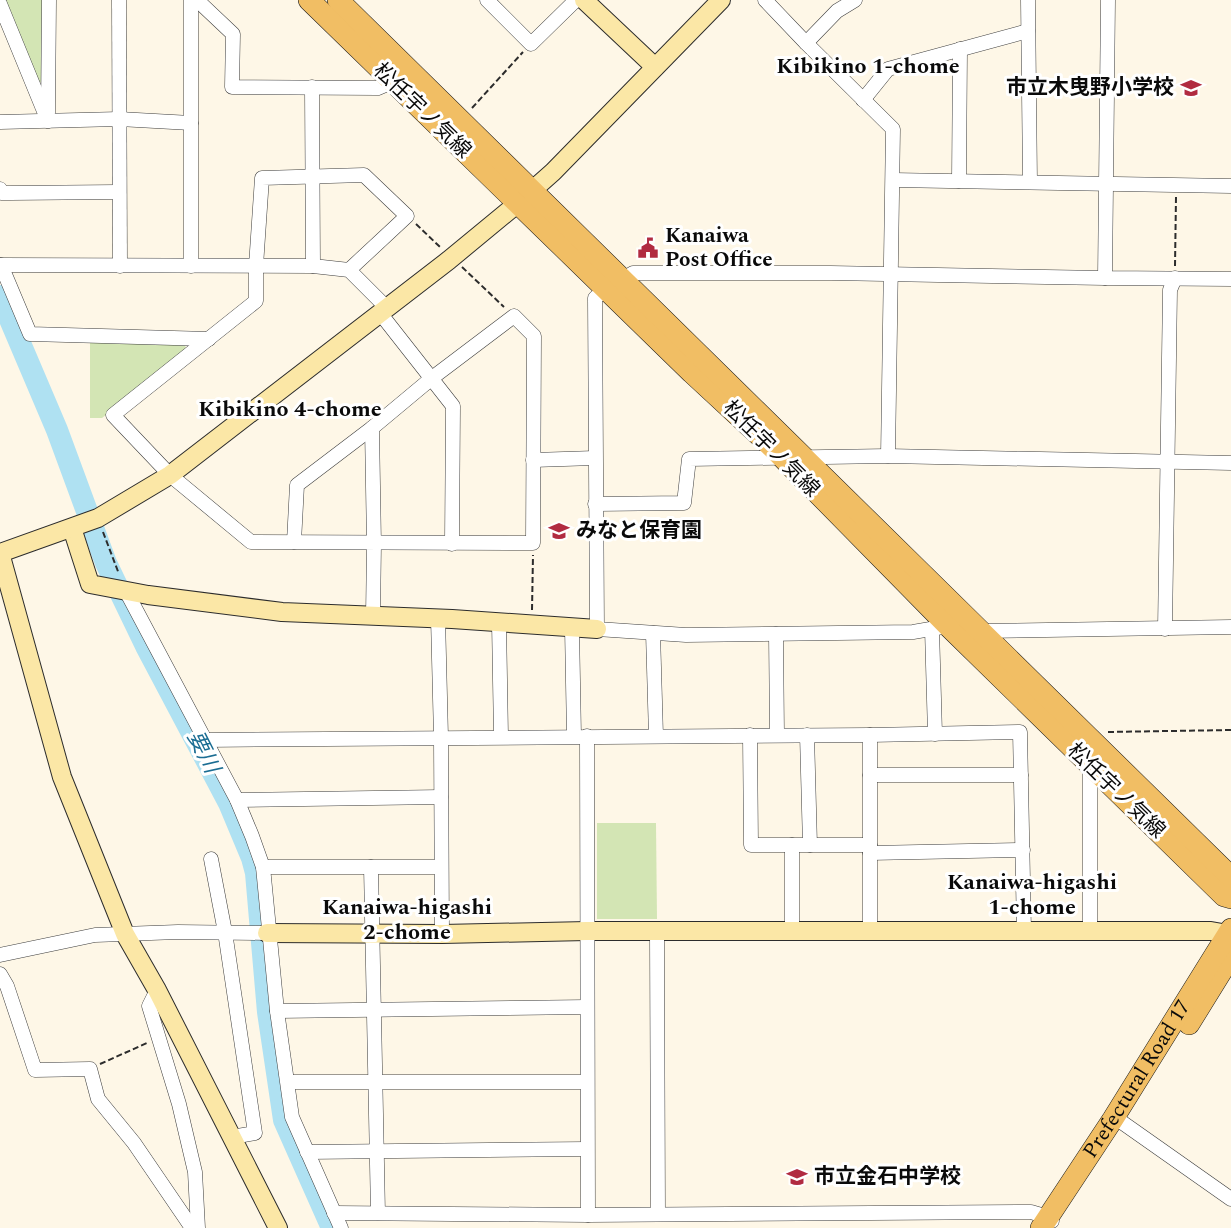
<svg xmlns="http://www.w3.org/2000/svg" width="1231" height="1228" font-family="Spectral,'Noto Sans JP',serif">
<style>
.green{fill:#d3e5b4}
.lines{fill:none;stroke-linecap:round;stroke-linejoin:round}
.river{stroke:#afe1f2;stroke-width:22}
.street-casing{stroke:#3d3d3d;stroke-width:15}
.secondary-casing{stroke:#2c2c2c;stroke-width:20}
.primary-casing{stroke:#1b1b1b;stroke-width:22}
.path{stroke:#2c2c2c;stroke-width:2;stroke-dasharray:6 3;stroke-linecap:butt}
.street{stroke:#fff;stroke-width:14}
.secondary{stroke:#fbe7a6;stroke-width:18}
.primary{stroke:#f1be64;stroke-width:21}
.labels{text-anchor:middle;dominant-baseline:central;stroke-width:6;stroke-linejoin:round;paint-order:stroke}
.poi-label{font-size:21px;font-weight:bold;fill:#0a0a0a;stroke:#fff;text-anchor:start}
.street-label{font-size:21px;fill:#0a0a0a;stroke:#fff}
.neighbourhood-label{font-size:22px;font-weight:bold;fill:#0a0a0a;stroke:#fff}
.water-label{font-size:22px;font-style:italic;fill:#1b6d93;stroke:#fff}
</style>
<rect width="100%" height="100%" fill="#fef7e7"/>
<!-- green -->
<g class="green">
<polygon points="4,0 43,0 42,82 36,82"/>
<polygon points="90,341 184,343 187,351 102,418 90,418"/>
<polygon points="597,823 656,823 657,919 597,919"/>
</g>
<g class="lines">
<!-- river -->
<polyline class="river" points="0,296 57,430 106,563 146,646 229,803 252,858 256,873 268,1012 284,1120 332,1228"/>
<!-- street casing -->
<g class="street-casing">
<g id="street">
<polyline points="119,0 120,266"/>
<polyline points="191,0 191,266"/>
<polyline points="197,0 233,34 232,87 378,88 392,82"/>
<polyline points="487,0 531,44 576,0"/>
<polyline points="765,0 806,43 893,129 888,456"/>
<polyline points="1028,0 1030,182"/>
<polyline points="1108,0 1105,278 1231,279"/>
<polyline points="0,4 48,121"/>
<polyline points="806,43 837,11 855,0"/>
<polyline points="312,87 313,266"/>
<polyline points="863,100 888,69 1028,31"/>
<polyline points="48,113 49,0"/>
<polyline points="0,122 119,119 191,123"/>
<polyline points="893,180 1231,186"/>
<polyline points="959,181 960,49"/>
<polyline points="0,189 2,193 10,193 118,192"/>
<polyline points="0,265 313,266 349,270 387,308"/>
<polyline points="1,265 30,334 209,339"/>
<polyline points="349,270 407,216 364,175 262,178 256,266 256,301 113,415 170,475 251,542 533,543 534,336 514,316 432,378 372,428 374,544 373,616"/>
<polyline points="380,313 453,406 452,544"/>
<polyline points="533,460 595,458"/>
<polyline points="595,504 684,503 689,459 888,456 1231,463"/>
<polyline points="294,542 297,485 372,428"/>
<polyline points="126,591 237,800 252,836 263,867 277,1011 292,1117 341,1228"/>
<polyline points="438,618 441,737 442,934"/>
<polyline points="499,623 501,736"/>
<polyline points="954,627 948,626 913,632 686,635 597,629 595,298 606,289 633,273 831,273 1105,278"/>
<polyline points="572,628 574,736"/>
<polyline points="932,629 935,734"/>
<polyline points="1165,629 1170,290 1175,278"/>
<polyline points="979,631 1231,627"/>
<polyline points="653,633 656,736"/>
<polyline points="776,634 777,735"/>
<polyline points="750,735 751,845 870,845"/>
<polyline points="807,735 810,845"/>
<polyline points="870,735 1020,732 1024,931"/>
<polyline points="587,736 588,1215"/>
<polyline points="204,740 870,735 870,931"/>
<polyline points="1090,763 1090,931"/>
<polyline points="870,775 1021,775"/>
<polyline points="237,800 441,797"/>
<polyline points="792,845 792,931"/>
<polyline points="870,853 1023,850"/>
<polyline points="211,859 225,932 255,1133 232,1137"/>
<polyline points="263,867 441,867"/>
<polyline points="371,867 378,1213"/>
<polyline points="657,932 658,1213"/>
<polyline points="0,955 95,935 178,932 267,933"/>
<polyline points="0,974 7,986 35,1070 90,1069 98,1099 134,1143 192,1228"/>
<polyline points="157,990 149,1006 179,1104 195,1172 198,1228"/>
<polyline points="277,1011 587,1007"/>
<polyline points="288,1082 587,1082"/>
<polyline points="1123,1123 1231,1199"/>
<polyline points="307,1152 587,1149"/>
<polyline points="334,1213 588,1215 1031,1212 1048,1217 1052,1221"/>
</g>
</g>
<!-- secondary casing -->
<g class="secondary-casing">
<g id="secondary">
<polyline points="584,0 655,67"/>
<polyline points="72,528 90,584 148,595 282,612 452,619 597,629"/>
<polyline points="267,933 442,934 587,931 1211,931 1228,934 1231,936"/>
<polyline points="278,1228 157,990 125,934 62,777 0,553 98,518 170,475 449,260 518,203 553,172 721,0"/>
</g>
</g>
<!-- primary casing -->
<g class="primary-casing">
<g id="primary">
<polyline points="309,0 692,373 774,449 948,626 1224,896 1231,898"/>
<polyline points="338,0 1231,877"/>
<polyline points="1189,1024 1231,956"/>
<path id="s1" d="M 1041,1228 L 1113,1119 L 1231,929"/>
</g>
</g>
<!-- path -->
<g class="path">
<polyline points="472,108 523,52"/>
<polyline points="416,224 440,247"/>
<polyline points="1175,266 1176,197"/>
<polyline points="462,267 504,307"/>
<polyline points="103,532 119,574"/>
<polyline points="532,610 533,555"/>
<polyline points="1108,732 1231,730"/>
<polyline points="100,1064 147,1043"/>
</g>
<!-- street -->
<use href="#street" class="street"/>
<!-- secondary -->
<use href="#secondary" class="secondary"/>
<!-- primary -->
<use href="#primary" class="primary"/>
</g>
<!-- icons -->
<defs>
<g id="school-bare" transform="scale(1.62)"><path d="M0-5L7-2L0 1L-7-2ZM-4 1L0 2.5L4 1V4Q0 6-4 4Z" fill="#b12b41" stroke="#fff" stroke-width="2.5" paint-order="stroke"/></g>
<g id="civic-bare" transform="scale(1.62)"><path d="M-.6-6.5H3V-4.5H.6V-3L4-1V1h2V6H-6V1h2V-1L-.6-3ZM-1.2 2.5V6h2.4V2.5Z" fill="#b12b41" stroke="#fff" stroke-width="2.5" paint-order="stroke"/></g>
</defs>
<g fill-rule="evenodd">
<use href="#school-bare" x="1191" y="88"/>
<use href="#civic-bare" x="648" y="248"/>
<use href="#school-bare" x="559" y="531"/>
<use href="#school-bare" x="797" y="1177"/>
</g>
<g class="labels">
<!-- poi labels -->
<g class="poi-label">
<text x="1174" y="88" text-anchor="end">市立木曳野小学校</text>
<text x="665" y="236">Kanaiwa<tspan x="665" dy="24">Post Office</tspan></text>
<text x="576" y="531">みなと保育園</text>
<text x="814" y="1177">市立金石中学校</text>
</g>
<!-- street labels -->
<g class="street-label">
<text transform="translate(422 111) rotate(44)">松任宇ノ気線</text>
<text transform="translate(771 449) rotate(45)">松任宇ノ気線</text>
<text transform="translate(1116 791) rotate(44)">松任宇ノ気線</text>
<text stroke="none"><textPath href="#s1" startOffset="177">Prefectural Road 17</textPath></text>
</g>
<!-- neighbourhood labels -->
<g class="neighbourhood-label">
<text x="868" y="66">Kibikino 1-chome</text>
<text x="290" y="409">Kibikino 4-chome</text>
<text x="1032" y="882">Kanaiwa-higashi<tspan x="1032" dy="25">1-chome</tspan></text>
<text x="407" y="907">Kanaiwa-higashi<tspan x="407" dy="25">2-chome</tspan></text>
</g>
<!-- water labels -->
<g class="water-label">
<text transform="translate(203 752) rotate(63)">要川</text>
</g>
</g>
</svg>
